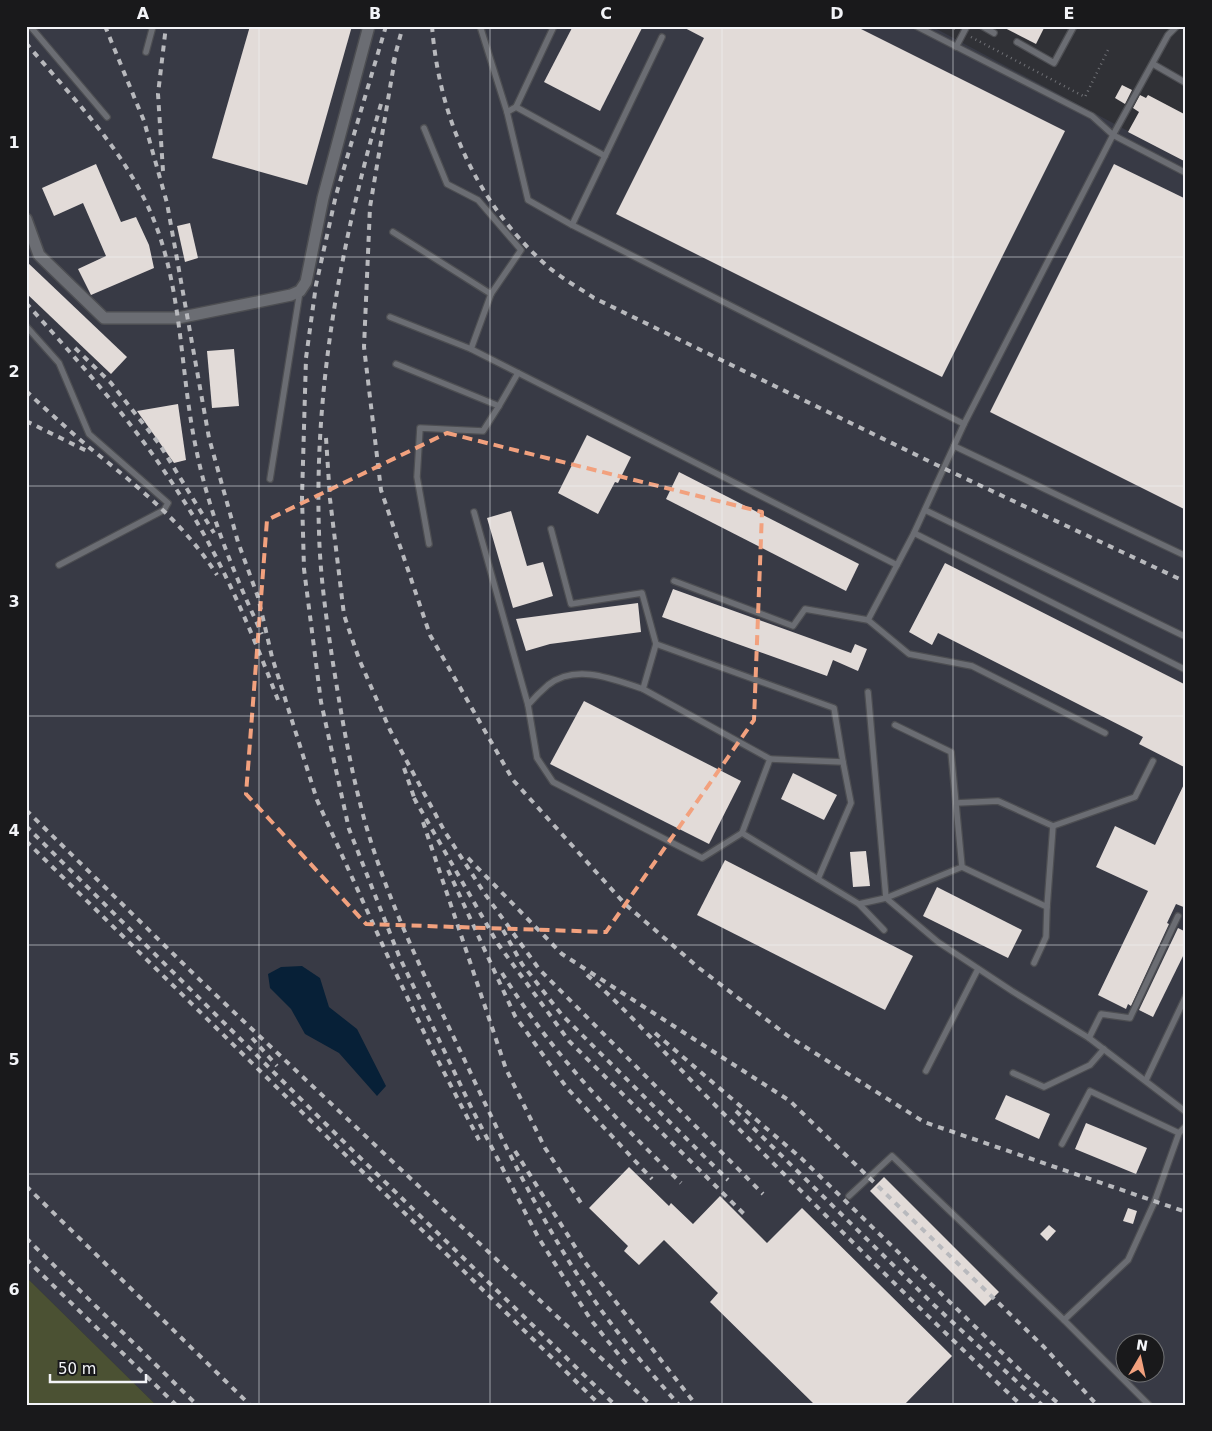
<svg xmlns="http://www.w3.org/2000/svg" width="1212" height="1431" font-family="'DejaVu Sans',sans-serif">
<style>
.built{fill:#383a45;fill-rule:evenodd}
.green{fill:#4b5133}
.water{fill:#072037}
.building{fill:#e2dbd8}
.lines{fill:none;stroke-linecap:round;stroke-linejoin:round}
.service-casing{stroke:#4d4e52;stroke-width:8}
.minor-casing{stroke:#4d4e52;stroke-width:14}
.path{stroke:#717277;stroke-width:2.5;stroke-dasharray:1 4;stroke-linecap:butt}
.service{stroke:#6b6d73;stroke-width:5.5}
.minor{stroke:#6b6d73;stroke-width:11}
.rail{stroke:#b8b9bd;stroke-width:4;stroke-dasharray:6 6;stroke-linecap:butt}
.marked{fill:none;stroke:#f2a17e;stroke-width:4;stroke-dasharray:10 6;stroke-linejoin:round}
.grid{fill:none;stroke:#f3f4f8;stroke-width:1;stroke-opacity:0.55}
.neatline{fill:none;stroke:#f3f4f8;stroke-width:2}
.grid-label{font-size:16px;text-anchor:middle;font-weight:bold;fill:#f3f4f8}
</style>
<rect width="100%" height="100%" fill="#303136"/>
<!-- built -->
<path class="built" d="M 26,26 L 931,26 L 1186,162 L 1186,1405 L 156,1405 L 26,1277 ZM 1124,1344 L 1154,1344 L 1154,1374 L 1124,1374 Z"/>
<!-- green -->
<polygon class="green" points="26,1277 156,1405 26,1405"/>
<!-- water -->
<polygon class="water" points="302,966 320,978 329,1007 357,1029 386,1086 377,1096 339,1053 305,1034 291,1009 270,988 268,974 281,967"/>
<!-- building -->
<g class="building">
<polygon points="250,26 352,26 307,185 212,158"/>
<polygon points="573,26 643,26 600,111 544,82"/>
<polygon points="681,26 855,26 1065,131 942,377 616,214 704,38"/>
<polygon points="1001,26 1045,26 1036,44"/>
<polygon points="1122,85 1132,90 1125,104 1115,98"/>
<polygon points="1140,95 1146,98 1148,95 1186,115 1186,162 1128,132 1139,112 1133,108"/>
<polygon points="96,164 121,222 136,217 149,245 154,268 91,295 78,269 106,256 83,203 54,216 42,188"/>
<polygon points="1114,164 1186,199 1186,510 990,412"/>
<polygon points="190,223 198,258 185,262 177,226"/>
<polygon points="26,261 127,357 111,374 26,293"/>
<polygon points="234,349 239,406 212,408 207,351"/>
<polygon points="178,404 186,460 174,463 137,411"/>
<polygon points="587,435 631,457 618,483 615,482 598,514 558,493"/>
<polygon points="679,472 859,564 846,591 666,499"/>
<polygon points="511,511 527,566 543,562 553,596 513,608 487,518"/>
<polygon points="945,563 1186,685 1186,768 1139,744 1143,737 938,633 932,645 909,632"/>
<polygon points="673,589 851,653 855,644 867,649 858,671 833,660 827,676 662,617"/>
<polygon points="638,603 641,632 550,644 526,651 516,619"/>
<polygon points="584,701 741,781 709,844 550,764"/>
<polygon points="793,773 837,795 824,820 781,799"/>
<polygon points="1186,780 1186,908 1176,904 1167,923 1169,924 1131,1006 1128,1004 1126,1009 1098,995 1148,891 1096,867 1115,826 1155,845"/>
<polygon points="866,851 870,886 853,887 850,852"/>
<polygon points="725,860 913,956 885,1010 697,915"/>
<polygon points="937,887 1022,930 1008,958 923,916"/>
<polygon points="1178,928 1186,932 1186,950 1153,1017 1139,1010"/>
<polygon points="1006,1095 1050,1114 1039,1139 995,1119"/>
<polygon points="1086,1123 1147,1148 1136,1174 1075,1149"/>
<polygon points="629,1167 669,1206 671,1203 693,1224 720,1196 767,1243 802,1208 952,1356 904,1405 815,1405 710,1302 718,1293 664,1240 639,1265 624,1251 628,1246 589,1208"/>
<polygon points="884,1177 999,1292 985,1306 870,1191"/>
<polygon points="1128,1208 1137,1211 1133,1224 1123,1221"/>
<polygon points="1049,1225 1056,1231 1047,1241 1040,1234"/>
</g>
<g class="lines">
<!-- service casing -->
<g class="service-casing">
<g id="service">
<polyline points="30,26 107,117"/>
<polyline points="480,26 507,112 516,107 605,156 572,225 964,424"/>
<polyline points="916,26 1092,116 1113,135 1186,173"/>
<polyline points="982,26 994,33"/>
<polyline points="1017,42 1054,63 1074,26"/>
<polyline points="956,47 967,26"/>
<polyline points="146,52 153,26"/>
<polyline points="1153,64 1186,83"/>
<polyline points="516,107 554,26"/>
<polyline points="507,112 528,200 572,225"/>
<polyline points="424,128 447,184 478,200 521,250 491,294 471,349"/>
<polyline points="605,156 662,37"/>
<polyline points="393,232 491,294"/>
<polyline points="390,317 471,349 897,565"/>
<polyline points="26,326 59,363 89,434 168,503 164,510 59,565"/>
<polyline points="396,364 499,406 483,431 420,428 417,477 429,544"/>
<polyline points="499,406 518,373"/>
<polyline points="954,446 1186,556"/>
<polyline points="270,479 300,291"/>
<polyline points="925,510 1186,637"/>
<path d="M 474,512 L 528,705 C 534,698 541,691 548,685 C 576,663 613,679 643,689"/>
<polyline points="551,529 571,604 642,593 656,644 643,689 770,759 742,833 859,904 886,898 962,867 951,752 895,725"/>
<polyline points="914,533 1186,670"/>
<polyline points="674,581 793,626 805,609 868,620 914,533 964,424 1113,135 1168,35 1177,26"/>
<polyline points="868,620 909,654 972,666 1105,733"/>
<polyline points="656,644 834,708 843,762"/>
<polyline points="868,692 886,898 938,942 1012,991 1089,1038 1186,1112"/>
<polyline points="528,705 537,758 553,782 702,858 742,833"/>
<polyline points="770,759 843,762 851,803 818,879"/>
<polyline points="956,803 998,801 1053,826 1047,907 962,867"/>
<polyline points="1053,826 1135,797 1153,761"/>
<polyline points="859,904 884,930"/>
<polyline points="1034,963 1046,937 1047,907"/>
<polyline points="1089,1038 1101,1014 1130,1018 1178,916"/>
<polyline points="926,1071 978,969"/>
<polyline points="1013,1073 1044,1087 1090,1065 1104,1049"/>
<polyline points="1146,1080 1186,996"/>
<polyline points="1062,1144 1090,1091 1179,1133"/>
<polyline points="849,1196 892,1156 1064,1320"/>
<polyline points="1149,1405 1064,1320 1128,1260 1154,1203 1179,1133 1186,1126"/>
</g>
</g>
<!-- minor casing -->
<g class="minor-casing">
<polyline id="minor" points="26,219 39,255 104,318 178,318 291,295 300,291 306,282 323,198 369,26"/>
</g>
<!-- path -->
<g class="path">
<polyline points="950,26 957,30"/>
<polyline points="971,37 1085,97 1109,48"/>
</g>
<!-- service -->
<use href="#service" class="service"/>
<!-- minor -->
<use href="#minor" class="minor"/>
<!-- rail -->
<g class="rail">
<polyline points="105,26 144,121 167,203 209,438 238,542 258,597 272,657 317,800 389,959 432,1049 479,1140"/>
<polyline points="386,26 336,195 316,285 306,358 302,497 304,569 321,702 349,829 399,956 472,1109 538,1237 591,1320 627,1365"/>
<path d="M 432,26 C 439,117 476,202 545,264 C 559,277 578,287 594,298 L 943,468 L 1186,582"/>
<path d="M 26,43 C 76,102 133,158 159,234 C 183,304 181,381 197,453 C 210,516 235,576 262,634"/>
<polyline points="395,58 370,207 364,347 381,490 430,635 513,780 625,904 699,968 788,1036 924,1122 1186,1212"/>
<polyline points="393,63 403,26"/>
<path d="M 381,104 C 341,242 314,387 319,532 C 320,574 326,616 332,657 C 341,713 350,768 365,822 C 389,906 428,983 465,1061 C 505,1146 545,1230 599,1307 C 623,1341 651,1373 679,1405"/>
<polyline points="163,171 158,94 166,26"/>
<path d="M 26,303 C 81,364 136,425 180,495 C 220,555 252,632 278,700"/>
<polyline points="75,348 111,383 160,445 214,533"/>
<path d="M 26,391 C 52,415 78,439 106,461 C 148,495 188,529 217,575"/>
<polyline points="26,421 87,451"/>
<polyline points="326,438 330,499 344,615 359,659 390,730 445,832 485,894 539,969 763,1194"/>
<polyline points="404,768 416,803"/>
<polyline points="414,798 498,944 569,1041 744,1214"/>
<polyline points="26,810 202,982 651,1405"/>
<polyline points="423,822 506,1069 545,1148 581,1203"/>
<polyline points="26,826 348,1146 615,1405"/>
<polyline points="26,841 600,1405"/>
<polyline points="468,858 562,954 790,1101 1044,1347 1097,1405"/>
<polyline points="448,870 515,1016 567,1088 652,1179"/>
<polyline points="503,930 522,964 562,1015 728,1180"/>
<path d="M 502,973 C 553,1055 613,1116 681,1183"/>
<path d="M 587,975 C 633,1015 672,1062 715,1105 C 816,1206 917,1307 1021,1405"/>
<polyline points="655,1033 801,1158 1022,1372 1060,1405"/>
<polyline points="252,1038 277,1066"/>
<polyline points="736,1111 934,1305 1042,1405"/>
<polyline points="515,1151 584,1261 696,1405"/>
<polyline points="26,1186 250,1405"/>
<polyline points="26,1238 197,1405"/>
<polyline points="26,1259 176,1405"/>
</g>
</g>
<!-- marked area -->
<path class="marked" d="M 447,433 L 762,512 L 754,720 L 606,932 L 366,924 L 246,794 L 267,520 Z"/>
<!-- grid -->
<path class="grid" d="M 259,26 L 259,1405M 490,26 L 490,1405M 722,26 L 722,1405M 953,26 L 953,1405M 26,257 L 1186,257M 26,486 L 1186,486M 26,716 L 1186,716M 26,945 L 1186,945M 26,1174 L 1186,1174"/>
<!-- border -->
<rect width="1212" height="1431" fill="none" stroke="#19191b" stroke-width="55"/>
<!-- north arrow -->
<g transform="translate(1140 1358) rotate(9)"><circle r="24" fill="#19191b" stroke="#707173"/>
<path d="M0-4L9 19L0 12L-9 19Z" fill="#f2a17e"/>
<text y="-8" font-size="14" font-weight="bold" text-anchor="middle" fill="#f3f4f8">N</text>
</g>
<!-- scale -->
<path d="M50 1374v8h96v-8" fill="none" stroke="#f3f4f8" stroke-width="2.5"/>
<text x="58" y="1374" font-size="15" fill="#f3f4f8" stroke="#19191b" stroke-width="4" paint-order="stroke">50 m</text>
<rect x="28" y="28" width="1156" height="1376" class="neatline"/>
<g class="grid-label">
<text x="143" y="19">A</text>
<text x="375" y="19">B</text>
<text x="606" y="19">C</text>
<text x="837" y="19">D</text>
<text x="1069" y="19">E</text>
<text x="14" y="148">1</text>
<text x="14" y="377">2</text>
<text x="14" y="607">3</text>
<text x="14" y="836">4</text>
<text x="14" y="1065">5</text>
<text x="14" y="1295">6</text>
</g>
</svg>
